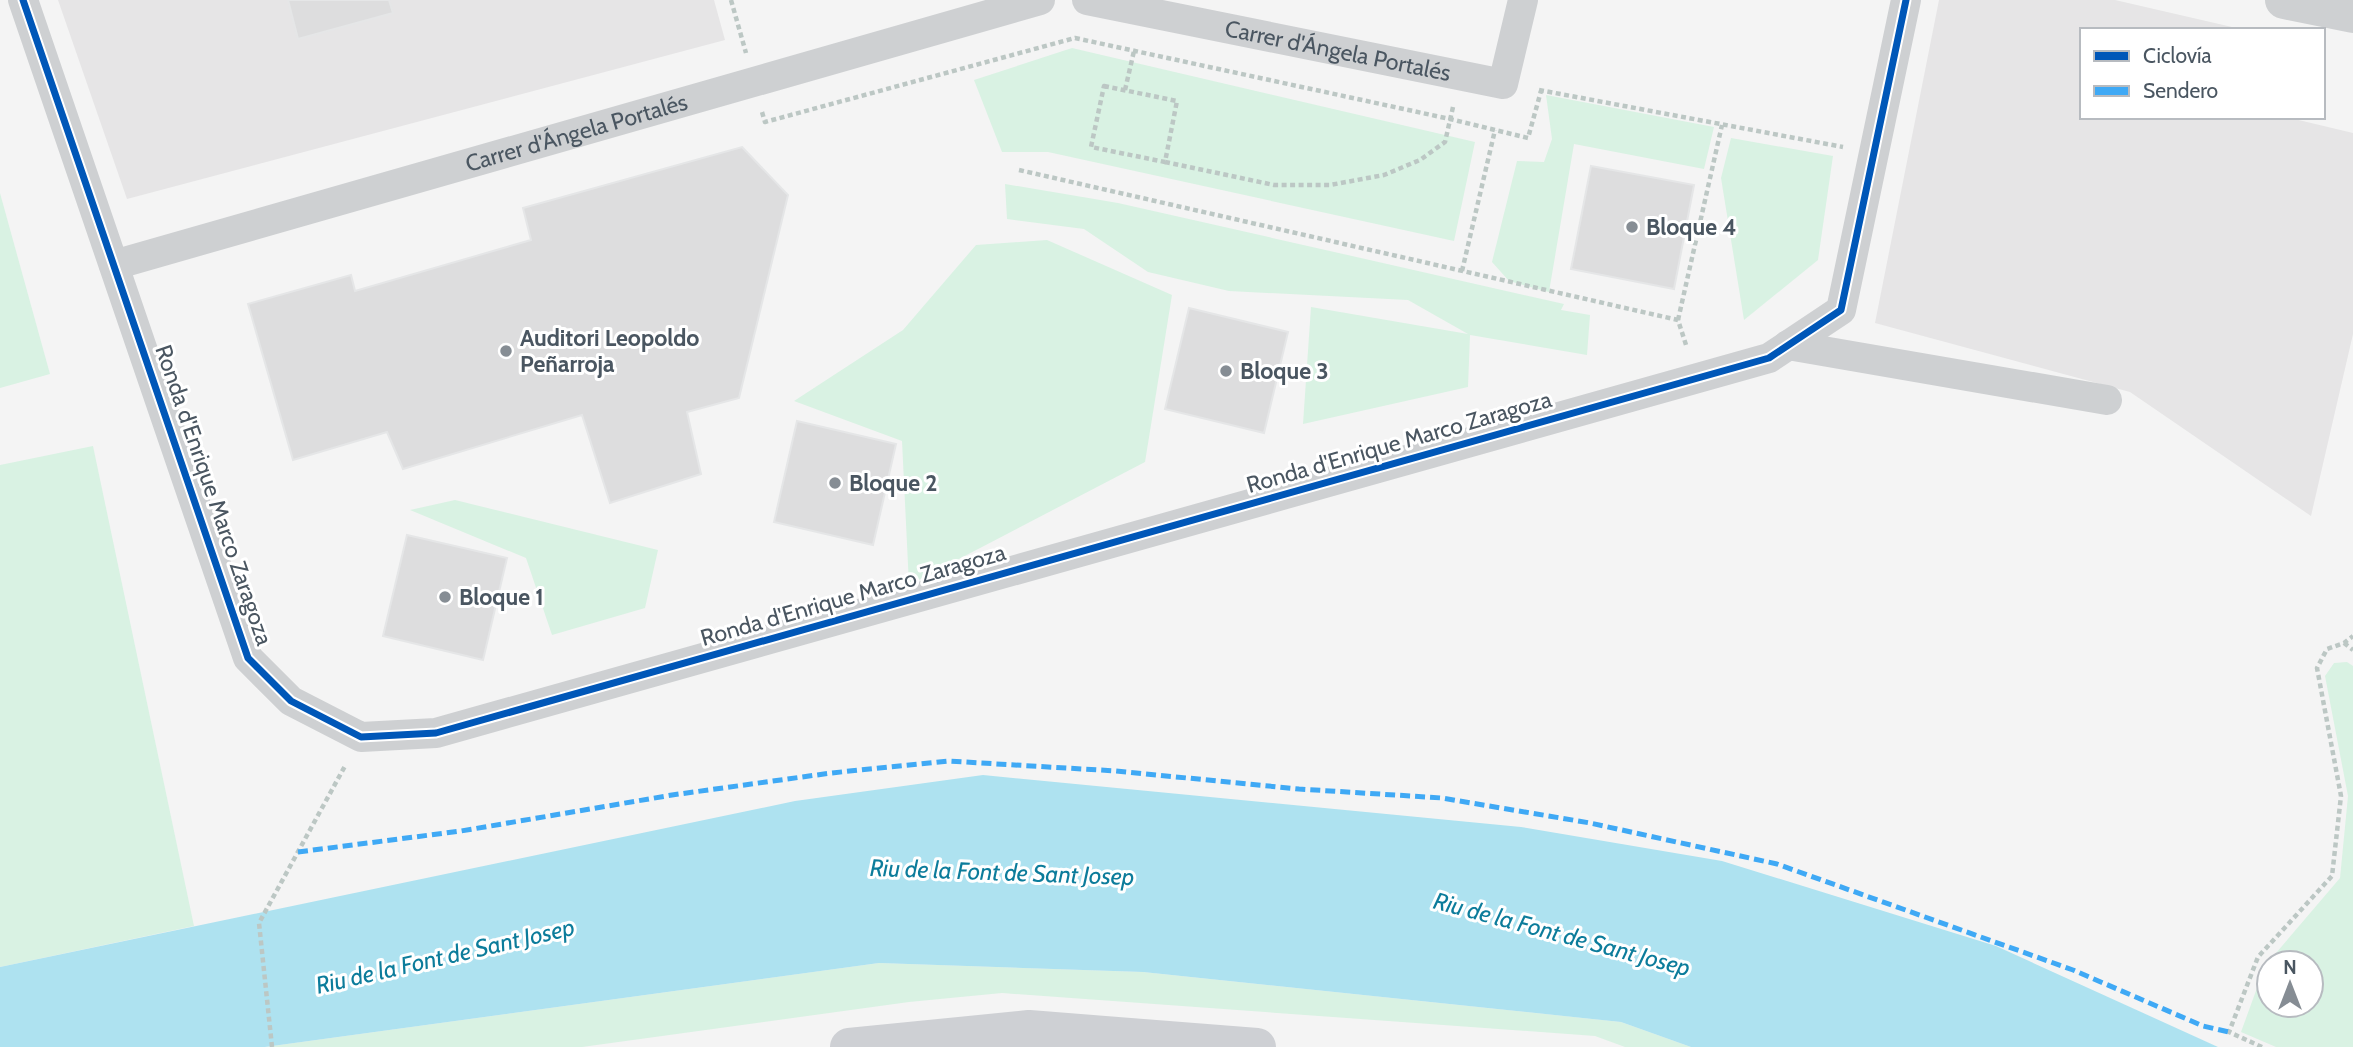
<svg xmlns="http://www.w3.org/2000/svg" width="2353" height="1047" font-family="Cabin,sans-serif">
<style>
.education{fill:#e6e5e6}
.green{fill:#d9f2e3;fill-rule:evenodd}
.water{fill:#aee2f0}
.building{fill:#ddddde;stroke:#e5e6e7;stroke-width:2}
.lines{fill:none;stroke-linecap:round;stroke-linejoin:round}
.path{stroke:#bcc7c4;stroke-width:4.5;stroke-dasharray:5 3.5;stroke-linecap:butt}
.minor{stroke:#ced0d2;stroke-width:30}
.tertiary{stroke:#ced0d2;stroke-width:38}
.secondary{stroke:#ced0d4;stroke-width:38}
.quiet{stroke:#3fa9f5;stroke-width:5;stroke-dasharray:10 5;stroke-linecap:butt}
.cycleway-casing{stroke:#fff;stroke-width:11}
.cycleway{stroke:#0057b8;stroke-width:7}
.poi-dot{fill:#868d94;stroke:#fff;stroke-width:2.5}
.labels{text-anchor:middle;dominant-baseline:central;stroke-width:6;stroke-linejoin:round;paint-order:stroke}
.street-label{font-size:23px;fill:#4a5661;stroke:#fff}
.poi-label{font-size:23px;font-weight:bold;fill:#4a5661;stroke:#fff;text-anchor:start}
.water-label{font-size:24px;font-style:italic;fill:#0c7c9b;stroke:#fff}
</style>
<rect width="100%" height="100%" fill="#f4f4f4"/>
<!-- education -->
<g class="education">
<polygon points="58,0 714,0 725,40 127,199"/>
<polygon points="1939,0 2115,0 2245,30 2082,30 2082,117 2286,117 2353,133 2353,334 2311,516 2130,392 1875,323"/>
</g>
<!-- green -->
<g class="green">
<polygon points="1072,48 1475,142 1454,241 1048,152 1002,152 974,80"/>
<polygon points="1546,95 1714,127 1704,169 1574,144 1549,292 1509,281 1492,262 1517,161 1544,162 1552,139"/>
<polygon points="1731,138 1833,156 1818,260 1744,320 1721,178"/>
<polygon points="1005,184 1118,203 1564,304 1561,310 1590,315 1587,355 1470,335 1468,387 1303,424 1311,307 1468,334 1408,300 1229,291 1148,272 1084,229 1007,219"/>
<polygon points="0,193 50,374 0,388"/>
<polygon points="1047,240 1172,295 1145,462 909,585 902,441 794,401 903,330 976,245"/>
<polygon points="93,446 194,926 0,967 0,465"/>
<polygon points="455,500 658,550 645,608 552,635 526,558 410,510"/>
<path d="M 2347,662 L 2353,666 L 2353,1047 L 2276,1047 L 2241,1032 L 2265,966 L 2340,878 L 2348,796 L 2325,676 L 2334,663 ZM 2269,963 L 2311,963 L 2311,1005 L 2269,1005 Z"/>
<polygon points="879,963 1143,972 1621,1022 1691,1047 1625,1047 1595,1036 1002,993 909,1002 582,1047 265,1047"/>
</g>
<!-- water -->
<polygon class="water" points="983,775 1521,827 1722,861 1996,946 2218,1047 1691,1047 1621,1022 1143,972 879,963 265,1047 0,1047 0,967 795,801"/>
<!-- building -->
<g class="building">
<polygon points="288,0 389,0 393,13 298,39"/>
<polygon points="742,147 788,195 739,398 687,412 701,474 610,503 582,415 403,469 387,432 293,460 248,304 351,275 355,291 531,240 523,208"/>
<polygon points="1591,166 1694,185 1674,289 1571,269"/>
<polygon points="1189,308 1288,332 1264,433 1165,409"/>
<polygon points="797,421 896,444 873,545 774,522"/>
<polygon points="407,535 507,558 483,660 383,636"/>
</g>
<g class="lines">
<!-- path -->
<g class="path">
<polyline points="731,0 746,53"/>
<polygon points="1104,86 1177,101 1165,162 1091,147"/>
<polyline points="1125,90 1134,51"/>
<polyline points="1539,90 1843,147"/>
<polyline points="762,112 765,122 1075,38 1450,119 1528,138 1541,91"/>
<polyline points="1165,162 1274,185 1330,185 1384,175 1420,160 1445,142 1453,107"/>
<polyline points="1019,170 1678,320 1687,348"/>
<polyline points="1462,271 1495,130"/>
<polyline points="1678,320 1722,125"/>
<polyline points="2344,643 2353,650"/>
<polyline points="272,1047 259,923 345,766"/>
<polyline points="2262,1047 2229,1032 2258,957 2332,876 2341,796 2317,668 2327,649 2344,643 2353,636"/>
</g>
<!-- minor -->
<g class="minor">
<polyline points="23,0 248,658 291,701 361,737 436,733 1769,358 1841,310 1906,0"/>
<path id="s1" d="M 1087,0 L 1503,84 L 1523,0"/>
<path id="s2" d="M 114,265 L 1040,0"/>
<polyline points="1788,345 2107,400"/>
</g>
<!-- tertiary -->
<polyline class="tertiary" points="2284,0 2353,14"/>
<!-- secondary -->
<polyline class="secondary" points="849,1047 1029,1029 1257,1047"/>
<!-- quiet -->
<polyline class="quiet" points="298,852 461,831 672,795 831,773 948,761 1116,771 1299,789 1442,798 1590,823 1777,864 2073,970 2203,1026 2229,1032"/>
<!-- cycleway casing -->
<g class="cycleway-casing">
<polyline id="cycleway" points="23,0 248,658 291,701 361,737 436,733 1769,358 1841,310 1906,0"/>
</g>
<!-- cycleway -->
<use href="#cycleway" class="cycleway"/>
</g>
<!-- markers -->
<g class="poi-dot">
<circle cx="1632" cy="227" r="7"/>
<circle cx="506" cy="351" r="7"/>
<circle cx="1226" cy="371" r="7"/>
<circle cx="835" cy="483" r="7"/>
<circle cx="445" cy="597" r="7"/>
</g>
<g class="labels">
<!-- street labels -->
<g class="street-label">
<text stroke="none"><textPath href="#s1" startOffset="256">Carrer d'Ángela Portalés</textPath></text>
<text stroke="none"><textPath href="#s2" startOffset="481">Carrer d'Ángela Portalés</textPath></text>
<text transform="translate(1399 442) rotate(-16)">Ronda d'Enrique Marco Zaragoza</text>
<text transform="translate(214 495) rotate(71)">Ronda d'Enrique Marco Zaragoza</text>
<text transform="translate(853 595) rotate(-16)">Ronda d'Enrique Marco Zaragoza</text>
</g>
<!-- poi labels -->
<g class="poi-label">
<text x="1646" y="227">Bloque 4</text>
<text x="520" y="338">Auditori Leopoldo<tspan x="520" dy="26">Peñarroja</tspan></text>
<text x="1240" y="371">Bloque 3</text>
<text x="849" y="483">Bloque 2</text>
<text x="459" y="597">Bloque 1</text>
</g>
<!-- water labels -->
<g class="water-label">
<text transform="translate(1002 872) rotate(2)">Riu de la Font de Sant Josep</text>
<text transform="translate(1562 934) rotate(15)">Riu de la Font de Sant Josep</text>
<text transform="translate(445 956) rotate(-13)">Riu de la Font de Sant Josep</text>
</g>
</g>
<!-- legend -->
<rect x="2080" y="28" width="245" height="91" fill="#ffffff" stroke="#b7bbc0" stroke-width="2"/>
<rect x="2094" y="51" width="35" height="10" fill="#0057b8" stroke="#b7bbc0" stroke-width="2"/>
<text x="2143" y="63" font-size="21" fill="#4a5661">Ciclovía</text>
<rect x="2094" y="86" width="35" height="10" fill="#3fa9f5" stroke="#b7bbc0" stroke-width="2"/>
<text x="2143" y="98" font-size="21" fill="#4a5661">Sendero</text>
<!-- north arrow -->
<g transform="translate(2290 984)"><circle r="33" fill="#ffffff" stroke="#b7bbc0" stroke-width="2"/>
<path d="M0-5L12 26L0 18L-12 26Z" fill="#868d94"/>
<text y="-10" font-size="19" font-weight="bold" text-anchor="middle" fill="#4a5661">N</text>
</g>
</svg>
